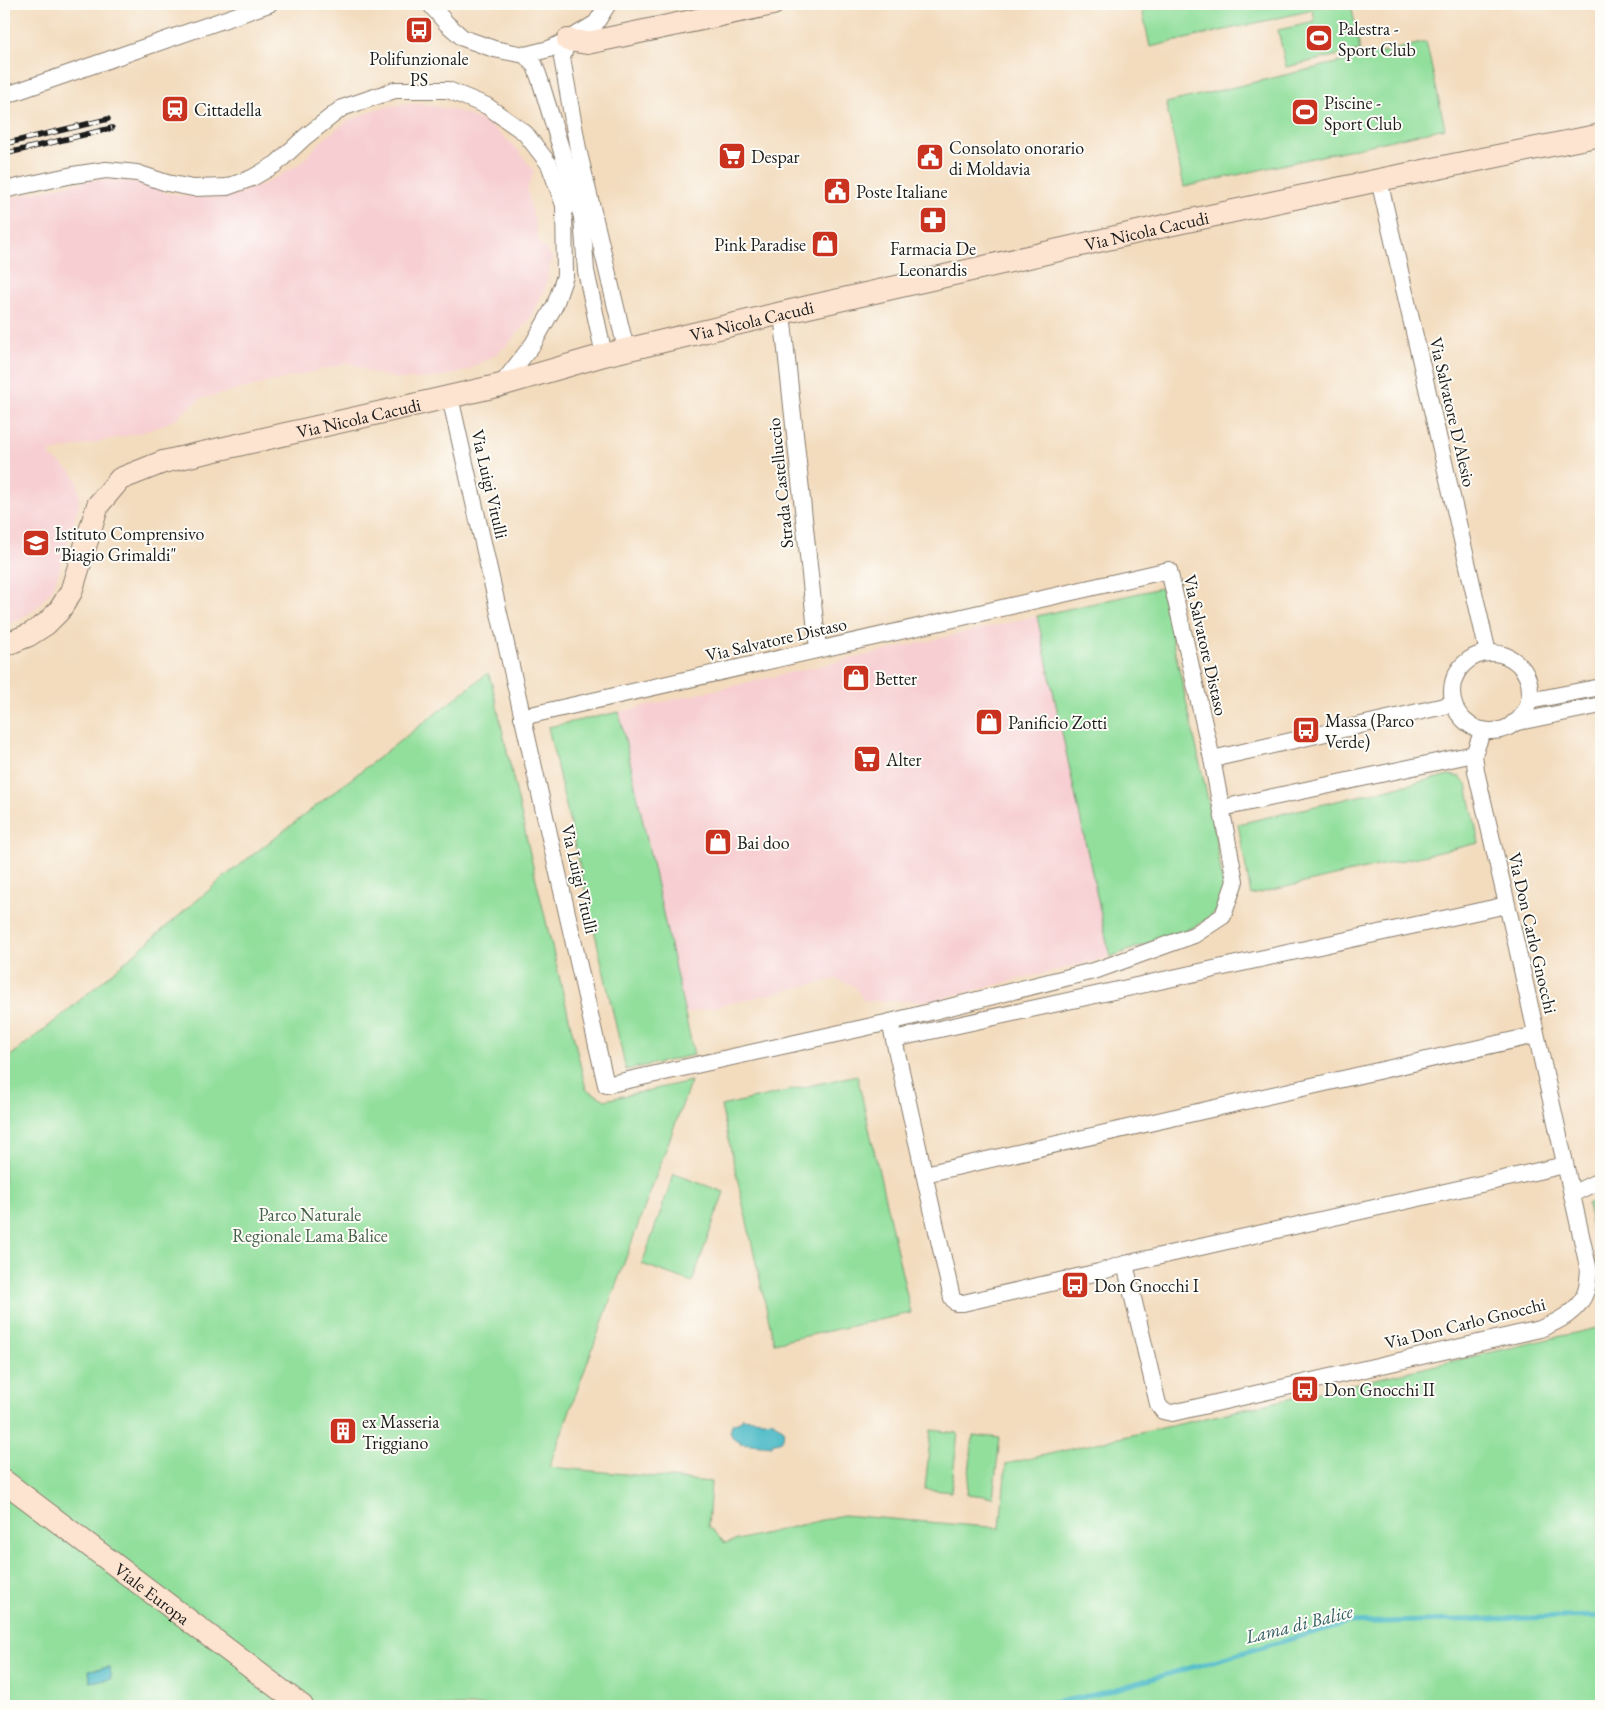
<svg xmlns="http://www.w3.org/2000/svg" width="1605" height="1710" font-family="'EB Garamond',serif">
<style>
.built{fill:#f7cfd2}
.green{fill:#92df9c;stroke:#577e5c}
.water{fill:#4fbcc8;stroke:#366c72}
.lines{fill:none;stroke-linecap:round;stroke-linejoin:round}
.stream{stroke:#4fbcc8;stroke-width:5}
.street-casing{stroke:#887c6d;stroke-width:18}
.secondary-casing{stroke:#887c6d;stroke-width:24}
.street{stroke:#fff;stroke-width:16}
.secondary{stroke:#fde4d0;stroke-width:22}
.rail-casing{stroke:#1c1c1c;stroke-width:5.5}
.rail{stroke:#fdfcf7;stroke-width:4;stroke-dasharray:11;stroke-linecap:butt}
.labels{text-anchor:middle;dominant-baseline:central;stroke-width:4;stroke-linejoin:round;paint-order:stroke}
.poi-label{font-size:18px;fill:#1c1c1c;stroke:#fdfcf7;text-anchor:start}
.street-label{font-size:18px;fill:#1c1c1c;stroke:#fdfcf7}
.park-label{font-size:18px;fill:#456049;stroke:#fdfcf7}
.water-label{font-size:19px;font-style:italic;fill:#305c61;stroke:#fdfcf7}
</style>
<rect width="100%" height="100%" fill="#fdfcf7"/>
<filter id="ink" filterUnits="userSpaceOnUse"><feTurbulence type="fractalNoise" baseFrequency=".02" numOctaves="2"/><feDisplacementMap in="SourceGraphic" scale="10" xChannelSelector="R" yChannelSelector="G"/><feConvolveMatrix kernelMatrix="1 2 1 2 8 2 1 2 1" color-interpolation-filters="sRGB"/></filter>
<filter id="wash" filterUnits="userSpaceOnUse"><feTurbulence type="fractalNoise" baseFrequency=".0096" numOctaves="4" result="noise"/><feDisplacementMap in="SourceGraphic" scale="20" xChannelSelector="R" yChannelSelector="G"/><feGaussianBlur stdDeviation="1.12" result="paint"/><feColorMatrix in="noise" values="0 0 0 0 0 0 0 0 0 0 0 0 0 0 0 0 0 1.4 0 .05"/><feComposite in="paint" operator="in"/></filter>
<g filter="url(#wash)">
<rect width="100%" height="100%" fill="#f3dcbe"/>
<!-- built -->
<g class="built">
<polygon points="403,104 420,104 450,109 466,114 484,122 496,130 517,149 534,171 527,190 539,242 552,257 545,289 529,320 506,346 493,356 468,370 454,374 426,379 398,379 373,373 349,363 200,399 175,419 161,426 140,433 51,452 49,455 72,472 77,481 79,492 79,504 56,581 51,591 34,610 20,619 4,626 4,199 90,180 113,179 148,185 166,193 185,196 217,198 230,196 264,184 301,163 320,142 346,122 376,109"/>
<polygon points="1037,616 1110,957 930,1001 864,1001 854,986 835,979 684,1014 619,712"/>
</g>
<!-- green -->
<g class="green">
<polygon points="1141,4 1351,4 1360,50 1286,67 1278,30 1315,22 1313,10 1150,47"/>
<polygon points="1426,42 1445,128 1184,187 1166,103"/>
<polygon points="1161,588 1213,822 1224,892 1217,911 1197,926 1110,957 1037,616"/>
<polygon points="488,673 492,684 534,871 586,1089 605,1100 691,1081 549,1467 711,1482 708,1526 725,1543 843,1515 1000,1528 1006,1464 1601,1327 1601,1706 4,1706 4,1061 59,1018 228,874"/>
<polygon points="619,712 694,1055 626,1070 548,727"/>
<polygon points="1449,775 1460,777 1467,785 1479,843 1251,895 1238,824"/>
<polygon points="857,1075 911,1313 774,1343 721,1106"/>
<polygon points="674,1174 724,1192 692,1282 642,1264"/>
<polygon points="1601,1197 1601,1267 1587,1204"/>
<polygon points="931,1430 958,1433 951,1492 925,1489"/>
<polygon points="973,1435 1000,1438 993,1497 967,1494"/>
</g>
<!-- water -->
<g class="water">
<path d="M 742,1418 L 774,1421 L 774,1423 L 783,1428 C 785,1436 782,1444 773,1443 L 772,1446 L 740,1443 L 740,1441 L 733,1438 L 730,1432 L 732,1424 L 742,1420 Z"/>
<polygon points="110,1667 111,1679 90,1682 89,1670"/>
</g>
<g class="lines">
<!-- stream -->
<polyline class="stream" points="1040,1706 1102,1693 1347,1623 1601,1616"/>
</g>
</g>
<g filter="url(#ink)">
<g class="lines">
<!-- street casing -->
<g class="street-casing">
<g id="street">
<polyline points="430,4 446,23 463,38 494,49 525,55 549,49 568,40 596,23 608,4"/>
<polyline points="568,40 562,58 578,149 626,349"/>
<polyline points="525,55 535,66 540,80 582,217 586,271 604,355"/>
<polyline points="4,96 269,4"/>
<polyline points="1379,180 1488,653"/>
<polyline points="4,190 73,175 106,170 137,173 167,183 193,188 227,187 252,178 276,164 305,137 342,108 395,90 448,90 487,106 525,133 549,164 564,205 565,276 555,305 533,344 501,385"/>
<polyline points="782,313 818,649"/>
<polyline points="450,397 606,1085 890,1022 1097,970 1194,935 1223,916 1235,881 1212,759 1169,570 522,717"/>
<circle cx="1491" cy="692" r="39"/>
<polyline points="1529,701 1601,687"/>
<polyline points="1513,723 1601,705"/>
<polyline points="1212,759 1453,704"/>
<polyline points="1222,808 1474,754"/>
<polyline points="890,1022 952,1298 956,1303 963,1303 1099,1272 1125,1264 1565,1165"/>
<polyline points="894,1039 1507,905"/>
<polyline points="925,1174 1536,1035"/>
<polyline points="1572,1194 1601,1180"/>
<path d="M 1125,1264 L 1158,1404 L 1163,1411 L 1172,1413 L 1540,1329 C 1557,1322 1580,1311 1586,1291 C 1588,1285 1588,1278 1589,1271 L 1516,943 L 1476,771 L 1474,754 L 1483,730"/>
</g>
</g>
<!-- secondary casing -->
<g class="secondary-casing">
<g id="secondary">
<polyline points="568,40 587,43 773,4"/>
<path id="s1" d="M 4,645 L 29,635 L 46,624 L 59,611 L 71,592 L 98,505 L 120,479 L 163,462 L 501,385 L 604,355 L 782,313 L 1173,224 L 1379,180 L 1601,135"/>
<path id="s2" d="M 4,1481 L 302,1706"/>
</g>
</g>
<!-- street -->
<use href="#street" class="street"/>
<!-- secondary -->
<use href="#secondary" class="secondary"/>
<!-- rail casing -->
<g class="rail-casing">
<g id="rail">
<polyline points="4,144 108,119"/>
<polyline points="4,154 112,128"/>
</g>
</g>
<!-- rail -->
<use href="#rail" class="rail"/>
</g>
</g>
<!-- icons -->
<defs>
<g id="bus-square" transform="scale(1.4375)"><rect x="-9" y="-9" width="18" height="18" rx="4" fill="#c8321e" stroke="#fdfcf7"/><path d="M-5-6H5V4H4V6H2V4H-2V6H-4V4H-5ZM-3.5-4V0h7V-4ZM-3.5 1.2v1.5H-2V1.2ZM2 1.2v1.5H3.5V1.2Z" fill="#fff"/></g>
<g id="stadium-square" transform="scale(1.4375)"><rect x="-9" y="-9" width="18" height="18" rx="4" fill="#c8321e" stroke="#fdfcf7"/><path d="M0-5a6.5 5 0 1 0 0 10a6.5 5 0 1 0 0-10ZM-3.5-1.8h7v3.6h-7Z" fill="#fff"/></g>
<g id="station-square" transform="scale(1.4375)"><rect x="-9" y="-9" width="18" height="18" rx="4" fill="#c8321e" stroke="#fdfcf7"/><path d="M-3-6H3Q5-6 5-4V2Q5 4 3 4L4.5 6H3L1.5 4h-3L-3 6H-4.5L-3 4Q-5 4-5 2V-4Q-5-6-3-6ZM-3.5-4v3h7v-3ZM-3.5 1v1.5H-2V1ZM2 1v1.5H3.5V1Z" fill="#fff"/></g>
<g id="supermarket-square" transform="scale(1.4375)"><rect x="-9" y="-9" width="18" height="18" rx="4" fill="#c8321e" stroke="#fdfcf7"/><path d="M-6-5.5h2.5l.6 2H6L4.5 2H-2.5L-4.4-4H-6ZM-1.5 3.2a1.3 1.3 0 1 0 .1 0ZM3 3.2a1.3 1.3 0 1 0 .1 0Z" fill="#fff"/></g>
<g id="civic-square" transform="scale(1.4375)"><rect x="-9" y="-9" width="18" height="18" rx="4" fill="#c8321e" stroke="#fdfcf7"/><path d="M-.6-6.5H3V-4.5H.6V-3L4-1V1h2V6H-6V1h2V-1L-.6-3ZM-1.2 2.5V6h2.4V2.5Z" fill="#fff"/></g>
<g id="pharmacy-square" transform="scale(1.4375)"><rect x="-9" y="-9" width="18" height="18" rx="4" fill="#c8321e" stroke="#fdfcf7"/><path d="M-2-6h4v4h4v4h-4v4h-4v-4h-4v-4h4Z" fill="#fff"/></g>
<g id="shop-square" transform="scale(1.4375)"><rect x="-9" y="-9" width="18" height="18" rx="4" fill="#c8321e" stroke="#fdfcf7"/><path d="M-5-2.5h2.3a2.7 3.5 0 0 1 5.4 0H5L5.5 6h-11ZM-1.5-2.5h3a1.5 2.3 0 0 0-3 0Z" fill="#fff"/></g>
<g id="school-square" transform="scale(1.4375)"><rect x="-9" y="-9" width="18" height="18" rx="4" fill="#c8321e" stroke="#fdfcf7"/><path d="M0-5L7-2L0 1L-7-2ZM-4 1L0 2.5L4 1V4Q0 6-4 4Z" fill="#fff"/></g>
<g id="building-square" transform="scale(1.4375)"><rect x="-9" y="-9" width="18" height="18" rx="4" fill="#c8321e" stroke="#fdfcf7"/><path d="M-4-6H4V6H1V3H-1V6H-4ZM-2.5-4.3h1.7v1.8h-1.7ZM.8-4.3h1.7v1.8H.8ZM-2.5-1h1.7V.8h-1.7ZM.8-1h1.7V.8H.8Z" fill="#fff"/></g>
</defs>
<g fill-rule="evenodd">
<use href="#bus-square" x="419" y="30"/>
<use href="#stadium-square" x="1319" y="38"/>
<use href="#station-square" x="175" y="109"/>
<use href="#stadium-square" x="1305" y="112"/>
<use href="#supermarket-square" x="732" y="156"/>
<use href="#civic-square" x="930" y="157"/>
<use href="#civic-square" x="837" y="191"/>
<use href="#pharmacy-square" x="933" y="220"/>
<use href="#shop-square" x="825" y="244"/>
<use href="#school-square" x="36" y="543"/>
<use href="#shop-square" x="856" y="678"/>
<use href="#shop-square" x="989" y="722"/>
<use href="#bus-square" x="1306" y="730"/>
<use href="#supermarket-square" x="867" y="759"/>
<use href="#shop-square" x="718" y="842"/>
<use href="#bus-square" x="1075" y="1285"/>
<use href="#bus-square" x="1305" y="1389"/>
<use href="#building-square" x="343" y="1431"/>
</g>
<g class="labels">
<!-- poi labels -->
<g class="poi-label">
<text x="1338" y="28">Palestra -<tspan x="1338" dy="21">Sport Club</tspan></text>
<text x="419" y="58" text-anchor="middle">Polifunzionale<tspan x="419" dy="21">PS</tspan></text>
<text x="1324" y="102">Piscine -<tspan x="1324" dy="21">Sport Club</tspan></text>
<text x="194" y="109">Cittadella</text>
<text x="949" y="147">Consolato onorario<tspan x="949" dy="21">di Moldavia</tspan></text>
<text x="751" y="156">Despar</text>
<text x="856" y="191">Poste Italiane</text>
<text x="806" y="244" text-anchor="end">Pink Paradise</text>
<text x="933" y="248" text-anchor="middle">Farmacia De<tspan x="933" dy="21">Leonardis</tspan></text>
<text x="55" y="533">Istituto Comprensivo<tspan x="55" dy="21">"Biagio Grimaldi"</tspan></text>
<text x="875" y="678">Better</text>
<text x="1325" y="720">Massa (Parco<tspan x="1325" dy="21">Verde)</tspan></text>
<text x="1008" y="722">Panificio Zotti</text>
<text x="886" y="759">Alter</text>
<text x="737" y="842">Bai doo</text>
<text x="1094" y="1285">Don Gnocchi I</text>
<text x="1324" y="1389">Don Gnocchi II</text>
<text x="362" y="1421">ex Masseria<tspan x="362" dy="21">Triggiano</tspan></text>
</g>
<!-- street labels -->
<g class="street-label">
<text stroke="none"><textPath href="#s1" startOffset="1270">Via Nicola Cacudi</textPath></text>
<text stroke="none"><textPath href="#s1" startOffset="865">Via Nicola Cacudi</textPath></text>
<text transform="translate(1453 412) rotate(77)">Via Salvatore D'Alesio</text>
<text stroke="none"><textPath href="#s1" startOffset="460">Via Nicola Cacudi</textPath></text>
<text transform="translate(780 483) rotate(-96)">Strada Castelluccio</text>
<text transform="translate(490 484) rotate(77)">Via Luigi Vitulli</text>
<text transform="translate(776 639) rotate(-13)">Via Salvatore Distaso</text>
<text transform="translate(1206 645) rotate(77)">Via Salvatore Distaso</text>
<text transform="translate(580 879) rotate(77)">Via Luigi Vitulli</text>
<text transform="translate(1533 933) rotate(77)">Via Don Carlo Gnocchi</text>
<text transform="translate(1465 1323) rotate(-14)">Via Don Carlo Gnocchi</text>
<text stroke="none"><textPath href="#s2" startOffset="186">Viale Europa</textPath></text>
</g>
<!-- park labels -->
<g class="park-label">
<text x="310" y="1214">Parco Naturale<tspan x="310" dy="21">Regionale Lama Balice</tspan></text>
</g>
<!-- water labels -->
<g class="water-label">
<text transform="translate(1299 1624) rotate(-14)">Lama di Balice</text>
</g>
</g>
<!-- margin -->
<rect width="1605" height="1710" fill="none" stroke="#fdfcf7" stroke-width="20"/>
</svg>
